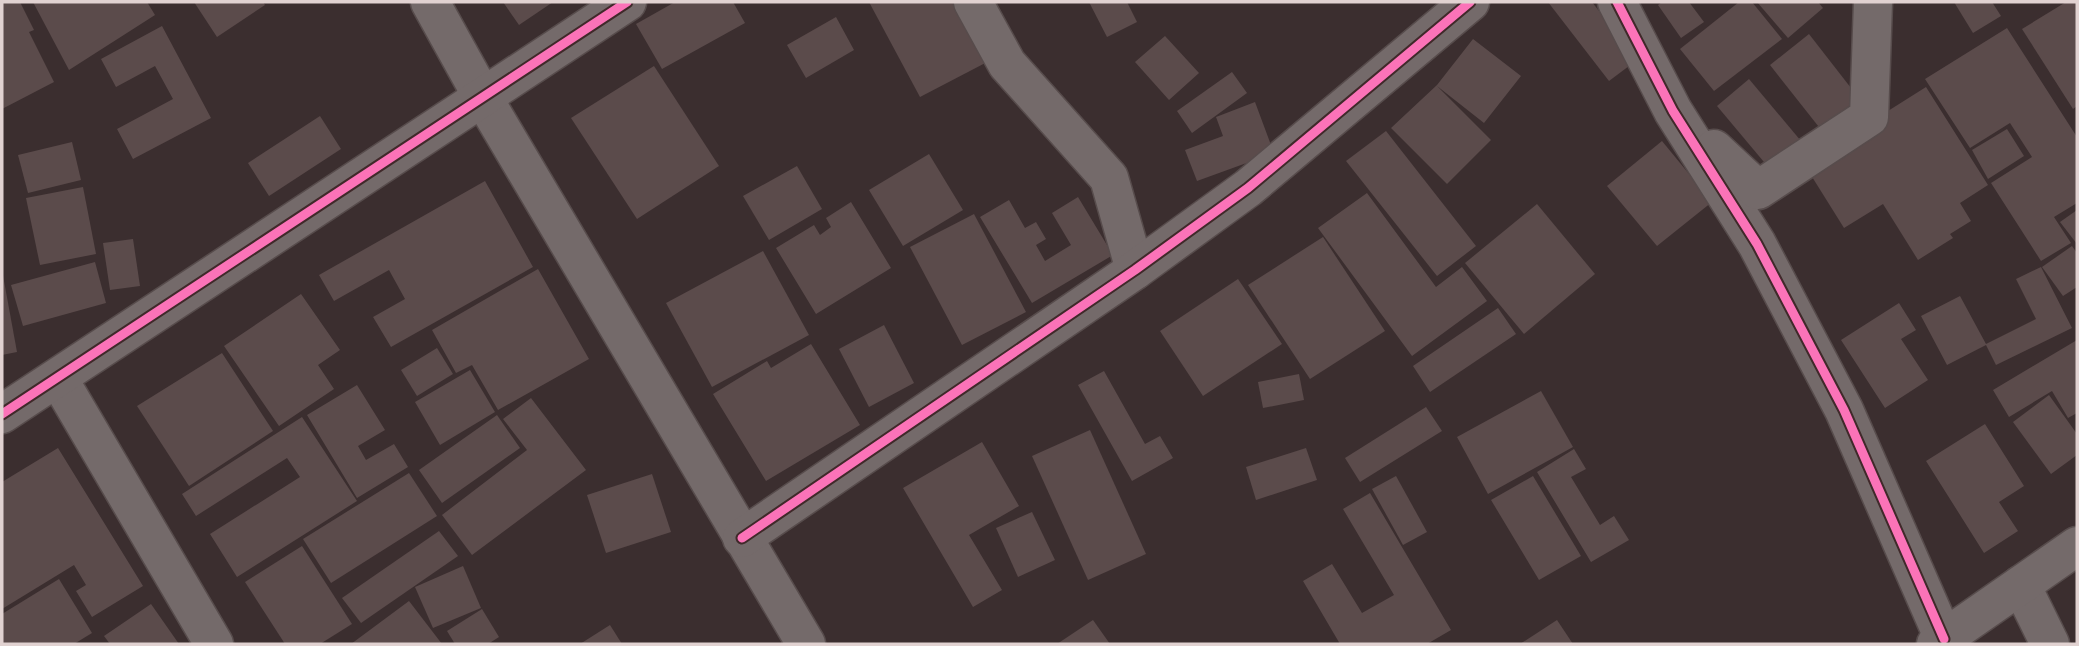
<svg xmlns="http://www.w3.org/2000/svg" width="2079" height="646" font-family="'Varela Round',sans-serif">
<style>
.building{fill:#5b4b4b}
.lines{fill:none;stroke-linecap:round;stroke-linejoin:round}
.street-casing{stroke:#574c4c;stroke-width:41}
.street{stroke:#746a6a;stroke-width:38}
.cycleway-casing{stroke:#40292a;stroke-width:13}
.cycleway{stroke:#fb73b8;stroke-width:9}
</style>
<rect width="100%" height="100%" fill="#3b2e2f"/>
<!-- building -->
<g class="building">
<polygon points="2,2 20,2 34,30 29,32 54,82 2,109"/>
<polygon points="33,2 147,2 155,15 69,70"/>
<polygon points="194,2 263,2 265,5 217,37"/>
<polygon points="503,2 553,2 519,25"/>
<polygon points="675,2 733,2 745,23 662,69 636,24"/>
<polygon points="869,2 960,2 991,60 920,97"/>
<polygon points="1089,2 1127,2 1137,22 1107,37"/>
<polygon points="1548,2 1592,2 1637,60 1609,81"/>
<polygon points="1662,2 1689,2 1704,22 1681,38 1658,5"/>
<polygon points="1739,2 1752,2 1782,39 1714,91 1680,49"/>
<polygon points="1757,2 1818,2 1823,8 1788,38"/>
<polygon points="1954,2 1992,2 2001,16 1973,33"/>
<polygon points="2066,2 2077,2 2077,106 2073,109 2022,29"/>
<polygon points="836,17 854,50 806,78 787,45"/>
<polygon points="162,26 211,118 133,159 117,129 173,99 155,66 116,87 101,59"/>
<polygon points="2007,28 2077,137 2077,203 2054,217 2071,243 2041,261 1991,183 2032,157 2010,123 1970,148 1925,79"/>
<polygon points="1809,34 1865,106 1826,136 1770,65"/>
<polygon points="1165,36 1199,73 1169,100 1135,62"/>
<polygon points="1473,39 1521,76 1484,123 1437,86 1491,140 1447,184 1391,128 1437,85"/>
<polygon points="654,66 719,166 637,219 571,118"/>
<polygon points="1232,72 1247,93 1192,133 1177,111"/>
<polygon points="1749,79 1806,147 1774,174 1717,106"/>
<polygon points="1926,87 1988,185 1960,203 1971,221 1950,234 1953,238 1918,260 1883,204 1844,228 1804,164"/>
<polygon points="1255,102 1274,153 1197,181 1185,150 1223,136 1216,117"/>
<polygon points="320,116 341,149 269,196 248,163"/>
<polygon points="2007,129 2024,156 1988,179 1972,150"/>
<polygon points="1386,131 1476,246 1437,276 1346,161"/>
<polygon points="1662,141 1712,202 1657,246 1607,186"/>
<polygon points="72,142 81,180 28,193 18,155"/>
<polygon points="929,154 963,210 903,246 869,190"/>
<polygon points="797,166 822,209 769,240 743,196"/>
<polygon points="485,181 533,267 391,347 373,317 405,299 389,270 334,301 319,275"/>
<polygon points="83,187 96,254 40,265 26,198"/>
<polygon points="1367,193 1436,287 1462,267 1487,301 1412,356 1318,228"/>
<polygon points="1078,197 1113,255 1032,303 980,217 1009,200 1025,228 1036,222 1046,239 1036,245 1045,261 1071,245 1052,213"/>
<polygon points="851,202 891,268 816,314 776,248 814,225 820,235 831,227 826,218"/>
<polygon points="1537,204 1595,274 1524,334 1465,263"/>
<polygon points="2077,210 2077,244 2060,222"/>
<polygon points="974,214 1026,312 962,345 910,247"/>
<polygon points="1323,237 1385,331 1310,379 1248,285"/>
<polygon points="133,239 140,286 110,290 103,243"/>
<polygon points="2072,246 2077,253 2077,287 2063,296 2042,267"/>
<polygon points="763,251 809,335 712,387 666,303"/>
<polygon points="95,262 106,303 23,326 11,285"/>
<polygon points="2041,267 2072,328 1996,365 1986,345 1947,365 1921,316 1960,296 1986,344 2036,319 2016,279"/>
<polygon points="538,269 589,359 498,410 472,365 456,373 432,330"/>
<polygon points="2,270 17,352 2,355"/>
<polygon points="1238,279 1282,344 1203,396 1160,331"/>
<polygon points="301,294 340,350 318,365 334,389 279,426 224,346"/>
<polygon points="1899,303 1916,330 1901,339 1928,380 1885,408 1841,340"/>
<polygon points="1498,308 1516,334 1430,392 1413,366"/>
<polygon points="884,325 914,383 869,407 839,349"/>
<polygon points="2077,340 2077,413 2068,418 2052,391 2009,417 1993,390"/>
<polygon points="811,344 860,425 766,481 713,394 767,361 771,368"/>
<polygon points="437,348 453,374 417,396 401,370"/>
<polygon points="222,353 273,431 189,486 137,406"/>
<polygon points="470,370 495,412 440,445 415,402"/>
<polygon points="1104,371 1145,444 1160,436 1173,458 1132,481 1078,385"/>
<polygon points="1299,374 1304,400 1263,408 1258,382"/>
<polygon points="357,385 385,430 358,446 366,460 394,444 408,467 357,498 307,415"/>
<polygon points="1541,391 1573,447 1488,494 1457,437"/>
<polygon points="2049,395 2077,434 2077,455 2051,474 2013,422"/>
<polygon points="531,398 586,470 472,555 442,515 527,450 503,419"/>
<polygon points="1426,407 1442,431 1360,482 1345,458"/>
<polygon points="497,415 520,448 442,503 419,470"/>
<polygon points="302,417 357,501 237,577 210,534 300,477 287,458 196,516 182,494"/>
<polygon points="1985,424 2024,486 1999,502 2018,531 1984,553 1926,461"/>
<polygon points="1090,430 1146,554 1088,580 1032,456"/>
<polygon points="982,442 1019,506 969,535 1002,590 973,607 903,488"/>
<polygon points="58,448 143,586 92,617 76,591 86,585 74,565 2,609 2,482"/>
<polygon points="1306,448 1317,480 1256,500 1246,467"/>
<polygon points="1574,449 1586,469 1571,477 1600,525 1614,516 1629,540 1591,562 1537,472"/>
<polygon points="409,473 437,516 331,583 303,539"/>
<polygon points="652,474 671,532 606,553 587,495"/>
<polygon points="1396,476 1427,532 1403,545 1372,489"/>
<polygon points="1533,476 1581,556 1539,580 1491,500"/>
<polygon points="1370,493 1451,630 1427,644 1340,644 1303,581 1332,564 1362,613 1394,595 1343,509"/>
<polygon points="1032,512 1055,560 1018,577 996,528"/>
<polygon points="439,531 458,556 361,623 342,598"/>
<polygon points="302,546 352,624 320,644 285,644 245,582"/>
<polygon points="463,566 481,608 433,628 415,587"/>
<polygon points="59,579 92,633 74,644 2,644 2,614"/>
<polygon points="409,601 442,644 351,644"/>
<polygon points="151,604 179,644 110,644 104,636"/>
<polygon points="482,609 499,637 488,644 455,644 447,631"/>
<polygon points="1093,620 1110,644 1057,644"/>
<polygon points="1557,620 1573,644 1520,644"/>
<polygon points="610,625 622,644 580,644"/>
</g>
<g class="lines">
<!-- street casing -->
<g class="street-casing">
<g id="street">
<polyline points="430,2 482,96 806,644"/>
<polyline points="973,2 1007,64 1109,178 1135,270"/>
<polyline points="1617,2 1673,111 1757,244 1844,410 1944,639"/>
<polyline points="1714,149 1758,190 1869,117 1873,2"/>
<polyline points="58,378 214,644"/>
<polyline points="2,414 627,2"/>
<polyline points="742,538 1135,270 1248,188 1470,2"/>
<polyline points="2021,585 2050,644"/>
<polyline points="1936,644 2077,546"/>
</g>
</g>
<!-- street -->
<use href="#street" class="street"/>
<!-- cycleway casing -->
<g class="cycleway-casing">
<g id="cycleway">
<polyline points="1617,2 1673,111 1757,244 1844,410 1944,639"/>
<polyline points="2,414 627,2"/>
<polyline points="742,538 1135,270 1248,188 1470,2"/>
</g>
</g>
<!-- cycleway -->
<use href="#cycleway" class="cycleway"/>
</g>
<!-- border -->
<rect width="2079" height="646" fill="none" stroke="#e1d2d1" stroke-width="7"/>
</svg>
